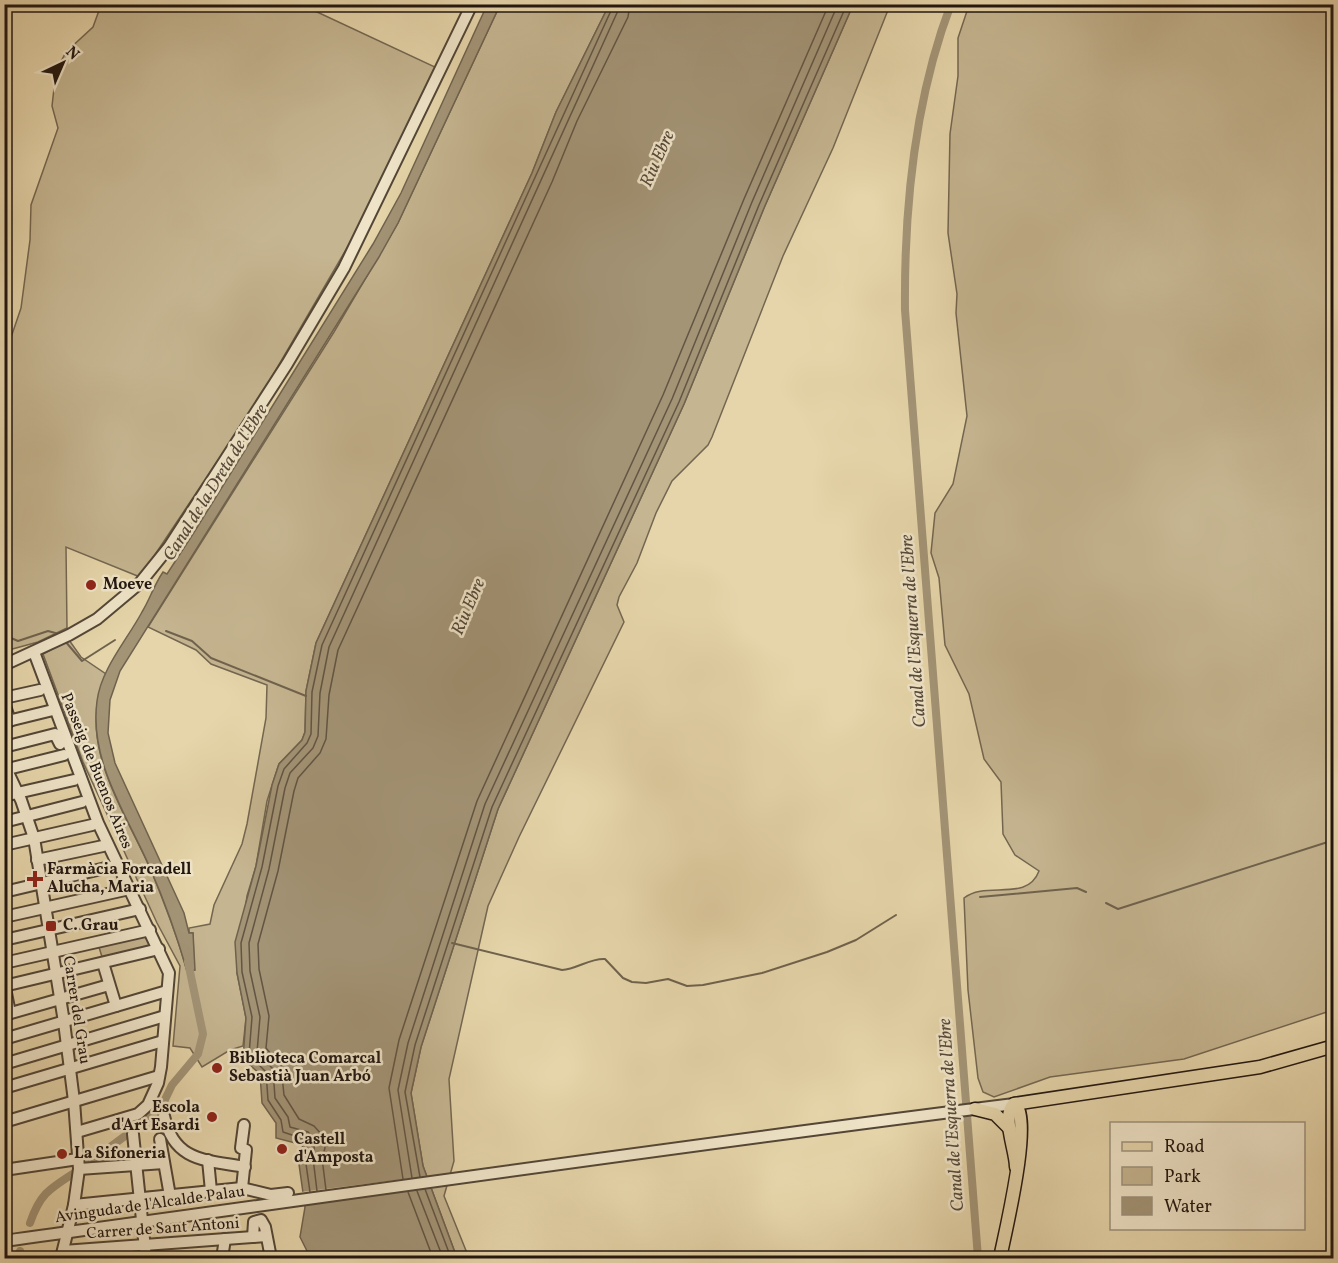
<svg xmlns="http://www.w3.org/2000/svg" width="1338" height="1263" font-family="Vollkorn,serif">
<style>
.green{fill:#c5b590;stroke:#736650;stroke-width:1.5}
.water{fill:#a39476;stroke:#6f624d;stroke-width:1.5}
.pier{fill:#e6d5aa}
.lines{fill:none;stroke-linecap:round;stroke-linejoin:round}
.shore{stroke:#625543;stroke-width:1.5}
.stream{stroke:#6f624d;stroke-width:2}
.canal{stroke:#a39476;stroke-width:8}
.minor-casing{stroke:#524636;stroke-width:14}
.major-casing{stroke:#211610;stroke-width:15}
.minor{stroke:#efe4c8;stroke-width:10}
.major{stroke:#e6d5aa;stroke-width:12}
.poi-dot{fill:#8f2418;stroke:#efe4c8;stroke-width:2}
.labels{text-anchor:middle;dominant-baseline:central;stroke-width:5;stroke-linejoin:round;paint-order:stroke}
.poi-label{font-size:16px;font-weight:bold;fill:#211610;stroke:#efe4c8;text-anchor:start}
.street-label{font-size:16px;fill:#211610;stroke:#efe4c8}
.water-label{font-size:18px;font-style:italic;fill:#554839;stroke:#efe4c8}
</style>
<rect width="100%" height="100%" fill="#e6d5aa"/>
<filter id="stains"><feTurbulence type="fractalNoise" baseFrequency=".00333" numOctaves="4"/><feColorMatrix values="0 0 0 0 .2 0 0 0 0 .09 0 0 0 0 .02 0 0 0 .5 -.17"/></filter>
<radialGradient id="worn" r=".72"><stop offset=".6" stop-color="#630" stop-opacity="0"/><stop offset="1" stop-color="#630" stop-opacity=".3"/></radialGradient>
<!-- green -->
<g class="green">
<polygon points="300,4 435,67 358,229 259,399 140,577 66,547 67,628 38,642 5,651 5,355 21,308 30,240 31,205 58,128 52,106 56,71 66,52 93,27 101,5"/>
<path d="M 500,5 L 609,5 L 556,112 L 532,173 L 316,643 L 306,691 L 305,732 L 302,740 L 279,764 L 267,801 L 256,866 L 247,896 L 237,973 L 246,1018 L 243,1046 L 230,1050 L 202,1067 L 190,1048 L 173,1046 L 180,966 L 157,923 L 83,762 L 43,654 L 69,640 L 81,657 L 106,674 C 75,741 123,808 150,868 C 164,902 177,935 187,971 L 194,970 L 193,933 L 189,933 L 189,928 L 210,924 L 214,905 L 242,844 L 247,824 L 266,718 L 267,685 L 211,664 L 196,650 L 148,627 L 334,332 L 398,223 Z"/>
<polygon points="853,5 890,5 833,148 783,256 712,437 708,445 672,481 656,513 637,563 619,597 617,605 624,622 519,837 488,906 449,1079 454,1161 444,1196 469,1258 457,1258 423,1166 411,1093 421,1047 498,809 684,404 764,208"/>
<path d="M 969,5 L 1334,5 L 1333,1010 L 1184,1059 L 1050,1077 L 994,1097 L 983,1092 L 978,1078 L 968,990 L 964,898 C 986,880 1027,903 1039,871 L 1015,855 L 1003,834 L 1001,782 L 984,759 L 969,694 L 945,645 L 939,578 L 931,553 L 935,513 L 953,484 L 967,416 L 956,313 L 957,294 L 948,233 L 950,134 L 958,76 L 958,38 Z"/>
<polygon points="148,933 155,947 103,960 98,944"/>
</g>
<!-- water -->
<g class="water">
<path d="M 487,5 L 500,5 L 398,223 L 379,257 L 120,671 L 110,700 L 108,733 L 115,763 L 184,913 L 189,933 L 193,933 L 195,970 L 187,971 C 177,936 165,902 150,868 C 127,815 89,762 97,701 C 101,669 127,640 142,612 C 150,599 154,585 163,572 L 167,574 L 193,534 L 373,244 L 401,193 Z"/>
<polygon points="609,5 853,5 764,208 684,404 498,809 421,1047 411,1093 423,1166 457,1258 305,1258 308,1253 300,1237 305,1207 298,1157 303,1145 276,1138 276,1123 262,1103 260,1074 243,1059 246,1018 237,973 235,942 256,866 272,785 279,764 302,740 305,732 306,691 316,643 532,173 556,112"/>
</g>
<!-- pier -->
<polygon class="pier" points="429,1176 434,1188 302,1205 301,1192"/>
<g class="lines">
<!-- shore -->
<g class="shore">
<polyline points="420,1177 405,1092 415,1045 492,807 679,402 759,205 847,4"/>
<polyline points="412,1178 398,1090 408,1043 485,804 672,399 752,202 838,4"/>
<polyline points="403,1179 389,1088 399,1040 477,801 663,395 744,199 829,4"/>
<polyline points="425,1189 451,1258"/>
<polyline points="326,1190 322,1158 325,1148 323,1136 314,1126 299,1119 284,1095 281,1066 266,1048 269,1016 259,969 258,944 278,871 294,791 298,778 320,753 326,739 329,695 338,650 552,182 577,121 628,17 630,4"/>
<polyline points="317,1191 313,1158 315,1140 308,1132 290,1127 288,1117 275,1098 273,1069 257,1052 260,1017 250,971 249,943 269,869 285,788 290,773 313,748 318,736 320,693 329,647 621,4"/>
<polyline points="417,1191 443,1258"/>
<polyline points="310,1192 305,1157 308,1143 304,1139 283,1132 281,1120 268,1100 266,1072 249,1055 252,1017 242,972 241,943 262,867 278,786 284,769 307,743 311,734 312,692 322,645 614,4"/>
<polyline points="408,1192 433,1258"/>
</g>
<!-- stream -->
<g class="stream">
<polyline points="166,631 192,641 211,658 306,696"/>
<polyline points="4,635 18,641 48,631 59,634"/>
<polyline points="65,641 82,661 115,640"/>
<polyline points="980,897 1077,888 1086,892"/>
<polyline points="1106,903 1118,909 1334,840"/>
<path d="M 452,943 L 562,970 C 577,969 590,958 605,959 L 623,978 L 632,982 L 646,983 L 668,979 L 687,986 L 703,985 L 762,973 L 827,952 L 856,940 L 896,915"/>
</g>
<!-- canal -->
<g class="canal">
<path d="M 951,4 C 914,101 904,207 905,310 L 978,1258"/>
<polyline points="90,1162 160,1110 172,1085 198,1054 203,1034 188,962"/>
<path d="M 30,1223 C 40,1194 49,1189 74,1173"/>
<polyline points="17,1258 20,1251"/>
</g>
<!-- minor casing -->
<g class="minor-casing">
<g id="minor">
<polyline points="34,652 98,823 169,973 161,1067 158,1083 148,1105 138,1114 77,1132"/>
<polyline points="4,665 69,635 97,619 140,583 169,547 287,364 344,268 472,4"/>
<polyline points="4,698 40,690"/>
<polyline points="4,703 10,721"/>
<polyline points="4,722 53,710"/>
<polyline points="4,747 55,734 60,744"/>
<polyline points="4,764 21,800 34,838 64,1022 74,1101 79,1169 74,1205 61,1258"/>
<polyline points="4,770 64,755"/>
<polyline points="4,796 74,780"/>
<polyline points="4,822 82,802"/>
<polyline points="4,845 92,825"/>
<polyline points="37,860 103,846"/>
<polyline points="4,892 114,866"/>
<polyline points="4,917 125,890"/>
<polyline points="4,940 140,909"/>
<polyline points="4,963 150,930"/>
<polyline points="103,963 116,1006"/>
<polyline points="4,983 10,1013"/>
<polyline points="4,986 159,949"/>
<polyline points="4,1015 109,985"/>
<polyline points="4,1039 167,991"/>
<polyline points="4,1064 165,1016"/>
<polyline points="4,1088 163,1041"/>
<path d="M 164,1116 C 174,1162 206,1160 245,1167"/>
<polyline points="4,1122 159,1076"/>
<polyline points="133,1134 146,1258"/>
<polyline points="160,1139 170,1196"/>
<polyline points="208,1160 211,1191"/>
<polyline points="79,1169 164,1163"/>
<polyline points="4,1170 78,1159"/>
<polyline points="242,1188 246,1150 241,1148 244,1125"/>
<polyline points="74,1205 242,1188 271,1195 288,1193"/>
<polyline points="253,1237 254,1222 261,1220 265,1227 271,1258"/>
<path d="M 4,1241 C 341,1195 677,1146 1014,1104"/>
<polyline points="63,1251 266,1236"/>
<polyline points="222,1258 225,1239"/>
</g>
</g>
<!-- major casing -->
<g class="major-casing">
<g id="major">
<polyline points="975,1109 995,1114 1010,1129"/>
<path d="M 1016,1167 C 1016,1150 1001,1117 1014,1104 L 1260,1067 L 1334,1046"/>
<path d="M 1000,1258 C 1005,1233 1033,1119 1015,1104"/>
</g>
</g>
<!-- minor -->
<use href="#minor" class="minor"/>
<!-- major -->
<use href="#major" class="major"/>
</g>
<!-- markers -->
<g class="poi-dot">
<circle cx="91" cy="585" r="6"/>
<path d="M32 870h6v6h6v6h-6v6h-6v-6h-6v-6h6z"/>
<rect x="45" y="920" width="12" height="12" rx="3"/>
<circle cx="217" cy="1068" r="6"/>
<circle cx="212" cy="1117" r="6"/>
<circle cx="282" cy="1149" r="6"/>
<circle cx="62" cy="1154" r="6"/>
</g>
<g class="labels">
<!-- poi labels -->
<g class="poi-label">
<text x="103" y="585">Moeve</text>
<text x="47" y="870">Farmàcia Forcadell<tspan x="47" dy="18">Alucha, Maria</tspan></text>
<text x="63" y="926">C. Grau</text>
<text x="229" y="1059">Biblioteca Comarcal<tspan x="229" dy="18">Sebastià Juan Arbó</tspan></text>
<text x="200" y="1108" text-anchor="end">Escola<tspan x="200" dy="18">d'Art Esardi</tspan></text>
<text x="294" y="1140">Castell<tspan x="294" dy="18">d'Amposta</tspan></text>
<text x="74" y="1154">La Sifoneria</text>
</g>
<!-- street labels -->
<g class="street-label">
<text transform="translate(96 771) rotate(68)">Passeig de Buenos Aires</text>
<text transform="translate(76 1010) rotate(81)">Carrer del Grau</text>
<text transform="translate(150 1205) rotate(-8)">Avinguda de l'Alcalde Palau</text>
<text transform="translate(163 1229) rotate(-4)">Carrer de Sant Antoni</text>
</g>
<!-- water labels -->
<g class="water-label">
<text transform="translate(658 159) rotate(-66)">Riu Ebre</text>
<text transform="translate(216 483) rotate(-58)">Canal de la Dreta de l'Ebre</text>
<text transform="translate(469 607) rotate(-67)">Riu Ebre</text>
<text transform="translate(914 631) rotate(-94)">Canal de l'Esquerra de l'Ebre</text>
<text transform="translate(952 1115) rotate(-94)">Canal de l'Esquerra de l'Ebre</text>
</g>
</g>
<!-- margin -->
<rect width="1338" height="1263" fill="none" stroke="#e6d5aa" stroke-width="24"/>
<rect x="6" y="6" width="1326" height="1251" fill="none" stroke="#211610" stroke-width="3"/>
<rect x="12" y="12" width="1314" height="1239" fill="none" stroke="#211610" stroke-width="1.5"/>
<!-- legend -->
<rect x="1110" y="1122" width="195" height="108" fill="#efe4c8" stroke="#9d927e" stroke-width="1.5"/>
<rect x="1122" y="1142" width="30" height="9" fill="#e6d5aa" stroke="#9d927e" stroke-width="1.5"/>
<text x="1164" y="1152" font-size="18" fill="#211610">Road</text>
<rect x="1122" y="1167" width="30" height="18" fill="#c5b590" stroke="#9d927e" stroke-width="1.5"/>
<text x="1164" y="1182" font-size="18" fill="#211610">Park</text>
<rect x="1122" y="1197" width="30" height="18" fill="#a39476" stroke="#9d927e" stroke-width="1.5"/>
<text x="1164" y="1212" font-size="18" fill="#211610">Water</text>
<!-- north arrow -->
<g transform="translate(63 63) rotate(44)" stroke="#efe4c8" stroke-width="4.5" paint-order="stroke">
<path d="M0-4.5L10 22L0 15L-10 22Z" fill="#211610"/>
<text y="-9" font-size="16" font-weight="bold" text-anchor="middle" fill="#211610">N</text>
</g>
<rect width="100%" height="100%" filter="url(#stains)"/>
<rect width="100%" height="100%" fill="url(#worn)"/>
</svg>
